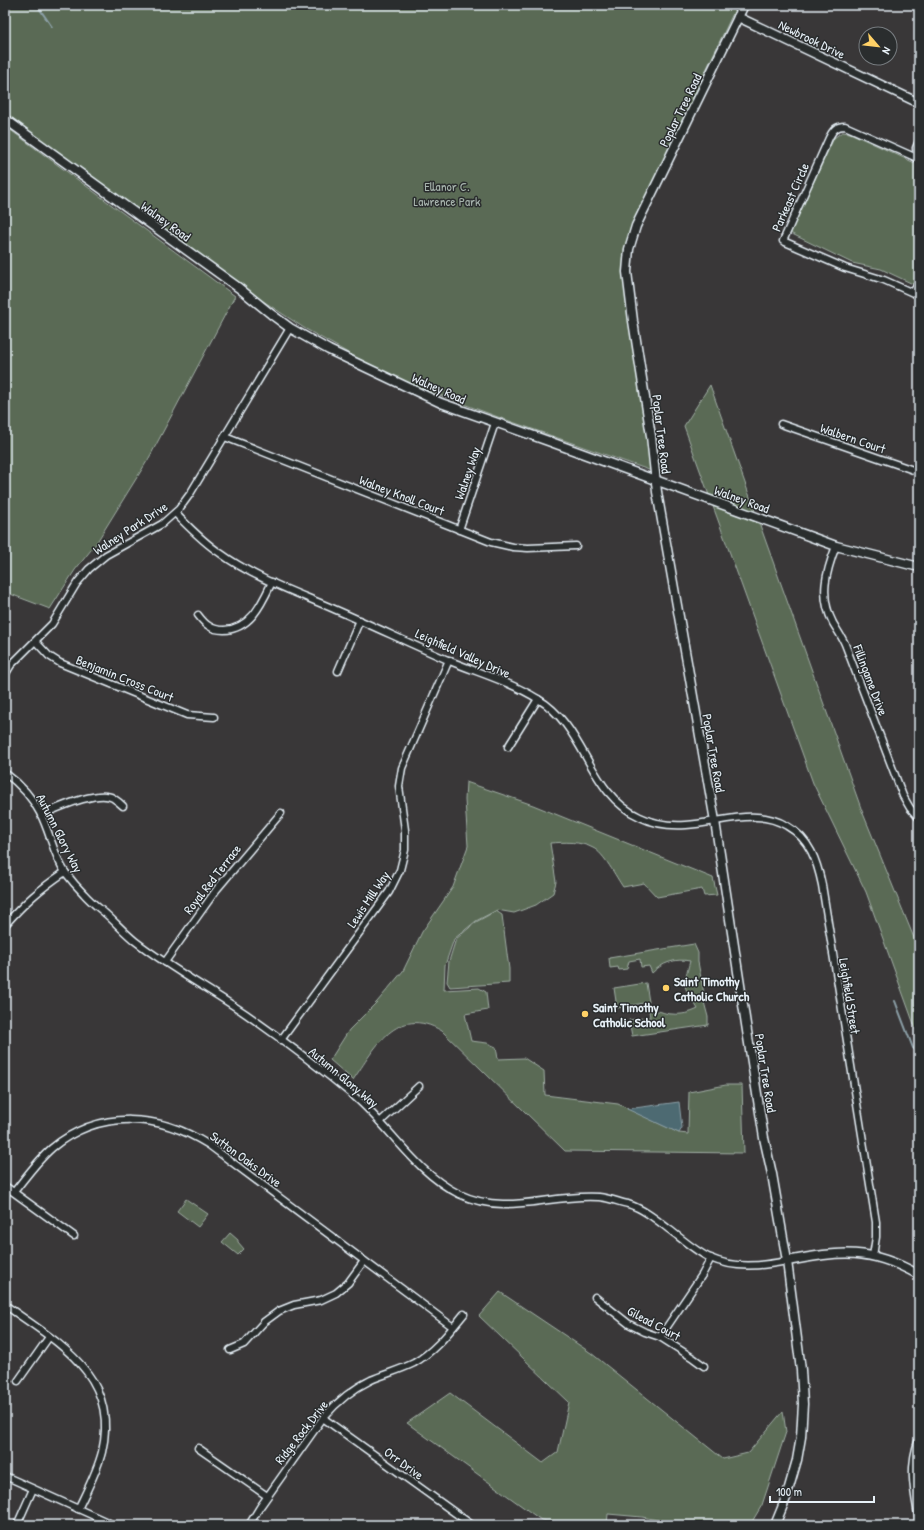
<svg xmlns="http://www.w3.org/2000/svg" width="924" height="1530" font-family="'Patrick Hand',sans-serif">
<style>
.green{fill:#5a6b54;stroke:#a1aea6}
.water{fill:#4e6a72;stroke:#8ca0a8}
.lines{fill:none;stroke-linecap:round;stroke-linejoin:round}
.stream{stroke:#8ca0a8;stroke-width:2}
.street-casing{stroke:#e8f1f8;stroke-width:9}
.secondary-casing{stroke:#e8f1f8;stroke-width:11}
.street{stroke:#2a2d2e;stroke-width:6}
.secondary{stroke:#2a2d2e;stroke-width:8}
.poi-dot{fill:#ffd166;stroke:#2a2d2e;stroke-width:1.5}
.labels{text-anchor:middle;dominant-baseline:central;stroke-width:3;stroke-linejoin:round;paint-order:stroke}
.street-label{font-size:13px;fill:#e8f1f8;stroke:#2a2d2e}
.park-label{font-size:13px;fill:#a8b5ae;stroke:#2a2d2e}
.poi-label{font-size:13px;font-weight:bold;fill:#e8f1f8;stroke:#2a2d2e;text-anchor:start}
</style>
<rect width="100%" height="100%" fill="#393738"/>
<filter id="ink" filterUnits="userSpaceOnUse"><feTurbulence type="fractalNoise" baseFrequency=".025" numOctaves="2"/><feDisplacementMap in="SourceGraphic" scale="8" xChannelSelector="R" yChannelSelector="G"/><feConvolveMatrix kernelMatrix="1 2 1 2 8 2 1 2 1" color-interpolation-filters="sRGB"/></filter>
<g filter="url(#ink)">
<!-- green -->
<g class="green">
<polygon points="5,5 737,5 640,209 625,291 652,471 498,417 400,380 350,354 304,328 254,295 5,115"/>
<polygon points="5,126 235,296 149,458 95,545 75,570 50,609 5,592"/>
<polygon points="842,132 850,133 919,165 919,275 915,285 881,269 852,263 790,233 834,138"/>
<polygon points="710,385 862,811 919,950 919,1038 866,892 813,783 684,426"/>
<path d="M 466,782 L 533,805 L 713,878 L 717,895 L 704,896 L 702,889 L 657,897 L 644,883 L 623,887 C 616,877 604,853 593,848 C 580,841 565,842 550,843 L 556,882 L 553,893 L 536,905 L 514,913 L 497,910 L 476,921 L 454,939 L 445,965 L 444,990 L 479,988 L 486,992 L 488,1010 L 465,1014 L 471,1041 L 487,1043 L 496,1047 L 498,1059 L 524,1058 L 544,1071 L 545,1095 L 618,1104 L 679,1133 L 688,1134 L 689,1092 L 726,1085 L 742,1085 L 744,1153 L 565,1151 L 442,1031 C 396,1004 375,1048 353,1080 L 330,1060 L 349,1030 L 377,1002 L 403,971 L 422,932 L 453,887 L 468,846 L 465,800 Z"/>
<polygon points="496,911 502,915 509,969 509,983 450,987 447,982 449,961 456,939 476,922"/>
<path d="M 694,944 L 698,953 L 698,962 L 704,994 L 704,1002 L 708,1017 L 708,1025 L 632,1036 L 629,1020 L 650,1017 L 649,1011 C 660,1009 662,1014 672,1014 C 681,1015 690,1013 698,1009 C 683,984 682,991 690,961 C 675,958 662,963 652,973 L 649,966 L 641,967 L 640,959 L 629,961 L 627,969 L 619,970 L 618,967 L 610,968 L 609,958 Z"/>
<polygon points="646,983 649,1002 617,1008 614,988"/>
<polygon points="186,1199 208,1214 198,1227 177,1211"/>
<polygon points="230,1233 238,1240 238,1242 244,1249 238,1255 222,1242"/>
<polygon points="500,1292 591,1353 723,1459 748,1453 783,1411 786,1432 762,1505 750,1525 683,1525 642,1517 608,1514 607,1525 573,1525 541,1520 407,1423 450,1393 543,1463 558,1452 569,1402 479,1316"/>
</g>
<!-- water -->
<polygon class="water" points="679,1102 682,1128 679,1133 627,1109"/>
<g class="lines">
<!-- stream -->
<g class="stream">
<polyline points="37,5 52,27"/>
<polyline points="895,1001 913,1048 919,1053"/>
</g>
<!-- street casing -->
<g class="street-casing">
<g id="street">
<polyline points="919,141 916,148 917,158 919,157"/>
<path d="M 919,159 L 845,126 C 836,126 833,130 829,138 L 783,241 L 845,268 L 884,280 L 913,293 L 919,282"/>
<polyline points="781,424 919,472"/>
<polyline points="225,437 491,542 513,547 528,548 576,546"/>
<path d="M 175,513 C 189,527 203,542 220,553 C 254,578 295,592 334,609 C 373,626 411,644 450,661 C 479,673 511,682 538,699 C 586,727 588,794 640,817 C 654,824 670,826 686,825 C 720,823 756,807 787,826 C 810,839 817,861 822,885 L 876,1222 L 876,1237 L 873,1256"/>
<polyline points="459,530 495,423"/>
<path d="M 836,546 C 826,572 819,596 833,623 C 837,630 842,637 845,644 L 903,796 L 910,808 L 919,818"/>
<path d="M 198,615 C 201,619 205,624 209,626 C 213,629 219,630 224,630 C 251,629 262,603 272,582"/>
<polyline points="36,642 49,656 60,663 187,715 214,717"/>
<polyline points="338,671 360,620"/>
<polyline points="5,675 11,665 52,624 77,583 89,569 106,555 162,524 179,509 190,494 290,328"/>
<polyline points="508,747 538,699"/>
<path d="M 5,773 C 20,784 32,797 40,813 C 50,832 53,854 65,872 C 71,880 78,888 84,894 C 91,902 99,908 106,914 C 116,923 125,933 135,941 C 170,968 209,989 246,1014 C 283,1040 320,1068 355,1097 C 391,1128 415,1172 459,1194 C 507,1217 551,1193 599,1197 C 609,1198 619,1202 628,1204 C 644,1209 657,1220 670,1230 C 682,1239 695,1251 710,1258 C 735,1269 761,1266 787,1261"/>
<path d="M 41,815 C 56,809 98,789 113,798 C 116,800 120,803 123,806"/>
<path d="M 5,925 C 25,902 40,889 65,872"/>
<polyline points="165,962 217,889 281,813"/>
<polyline points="281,1040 389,892 400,870 405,850 405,830 399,786 402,768 449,660"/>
<polyline points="380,1122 419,1086"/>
<polyline points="5,1186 74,1236"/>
<path d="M 14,1192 C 26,1177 37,1161 52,1148 C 100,1109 159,1113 209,1145 L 453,1327"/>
<polyline points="595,1297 629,1324 645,1332 660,1337 693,1358 704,1366"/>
<path d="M 5,1305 C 58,1343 120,1375 102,1452 C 97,1472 87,1490 78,1509"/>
<polyline points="660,1337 702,1275 711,1258"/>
<polyline points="230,1350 244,1344 264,1322 279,1311 294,1305 321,1300 336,1293 348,1283 364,1261"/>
<polyline points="18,1381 49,1337"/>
<polyline points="323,1418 472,1525"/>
<path d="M 919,1439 C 908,1468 914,1491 919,1520"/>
<polyline points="198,1448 267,1496"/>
<polyline points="5,1476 114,1525"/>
<polyline points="17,1525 33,1489"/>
<path d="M 249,1525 L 260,1507 L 323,1418 C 336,1403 352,1389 371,1380 C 385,1374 400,1370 414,1363 C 435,1351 449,1332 464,1314"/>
</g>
</g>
<!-- secondary casing -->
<g class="secondary-casing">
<g id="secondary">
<polyline points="744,5 636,226 629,249 627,272 633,321 651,436 657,492 715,821 747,1031 764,1138 772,1174 787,1261 801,1370 803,1404 801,1437 797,1460 786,1498 775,1525"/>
<polyline points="738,17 919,103"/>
<polyline points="5,119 239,288 271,314 290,328 329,350 441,403 551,442 836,546 919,567"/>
<path d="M 787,1261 C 841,1251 870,1247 919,1275"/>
</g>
</g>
<!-- street -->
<use href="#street" class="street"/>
<!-- secondary -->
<use href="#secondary" class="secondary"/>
</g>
</g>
<!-- markers -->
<g class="poi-dot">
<circle cx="666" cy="988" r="4"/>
<circle cx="585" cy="1014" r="4"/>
</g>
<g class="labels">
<!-- street labels -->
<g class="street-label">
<text transform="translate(812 39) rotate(26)">Newbrook Drive</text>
<text transform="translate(680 110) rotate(-64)">Poplar Tree Road</text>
<text transform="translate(790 197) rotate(-66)">Parkeast Circle</text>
<text transform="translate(166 221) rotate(36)">Walney Road</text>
<text transform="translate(439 388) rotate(24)">Walney Road</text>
<text transform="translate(662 434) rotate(83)">Poplar Tree Road</text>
<text transform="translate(853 438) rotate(19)">Walbern Court</text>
<text transform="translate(467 473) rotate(-71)">Walney Way</text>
<text transform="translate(402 495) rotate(21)">Walney Knoll Court</text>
<text transform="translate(742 499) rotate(20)">Walney Road</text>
<text transform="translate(130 528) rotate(-33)">Walney Park Drive</text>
<text transform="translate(463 653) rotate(24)">Leighfield Valley Drive</text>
<text transform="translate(125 678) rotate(22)">Benjamin Cross Court</text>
<text transform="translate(871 680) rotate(69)">Fillingame Drive</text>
<text transform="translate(714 753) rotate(80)">Poplar Tree Road</text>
<text transform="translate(60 833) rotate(63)">Autumn Glory Way</text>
<text transform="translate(212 879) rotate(-52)">Royal Red Terrace</text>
<text transform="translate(368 899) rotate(-56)">Lewis Mill Way</text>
<text transform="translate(850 996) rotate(81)">Leighfield Street</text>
<text transform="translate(766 1073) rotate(81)">Poplar Tree Road</text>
<text transform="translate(344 1077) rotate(40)">Autumn Glory Way</text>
<text transform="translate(246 1159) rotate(36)">Sutton Oaks Drive</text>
<text transform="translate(654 1323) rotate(28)">Gilead Court</text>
<text transform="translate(301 1432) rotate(-52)">Ridge Rock Drive</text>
<text transform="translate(404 1463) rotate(36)">Orr Drive</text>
</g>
<!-- park labels -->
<g class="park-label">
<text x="447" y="186">Ellanor C.<tspan x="447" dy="15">Lawrence Park</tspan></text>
</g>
<!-- poi labels -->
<g class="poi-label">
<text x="674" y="981">Saint Timothy<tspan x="674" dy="15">Catholic Church</tspan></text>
<text x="593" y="1007">Saint Timothy<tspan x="593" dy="15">Catholic School</tspan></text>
</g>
</g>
<!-- margin -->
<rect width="924" height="1530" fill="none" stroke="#2a2d2e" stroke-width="20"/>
<rect x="10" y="10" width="904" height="1510" fill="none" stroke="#e8f1f8" stroke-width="1.5" filter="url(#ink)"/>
<!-- north arrow -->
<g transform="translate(878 46) rotate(118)"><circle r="19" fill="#2a2d2e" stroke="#767b7f"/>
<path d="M0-3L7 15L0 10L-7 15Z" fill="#ffd166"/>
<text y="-6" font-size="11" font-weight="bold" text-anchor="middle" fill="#e8f1f8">N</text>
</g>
<!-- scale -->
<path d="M770 1496v6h104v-6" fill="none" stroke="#e8f1f8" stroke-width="2"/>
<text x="776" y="1496" font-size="12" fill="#e8f1f8" stroke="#2a2d2e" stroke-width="3" paint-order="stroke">100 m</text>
</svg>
